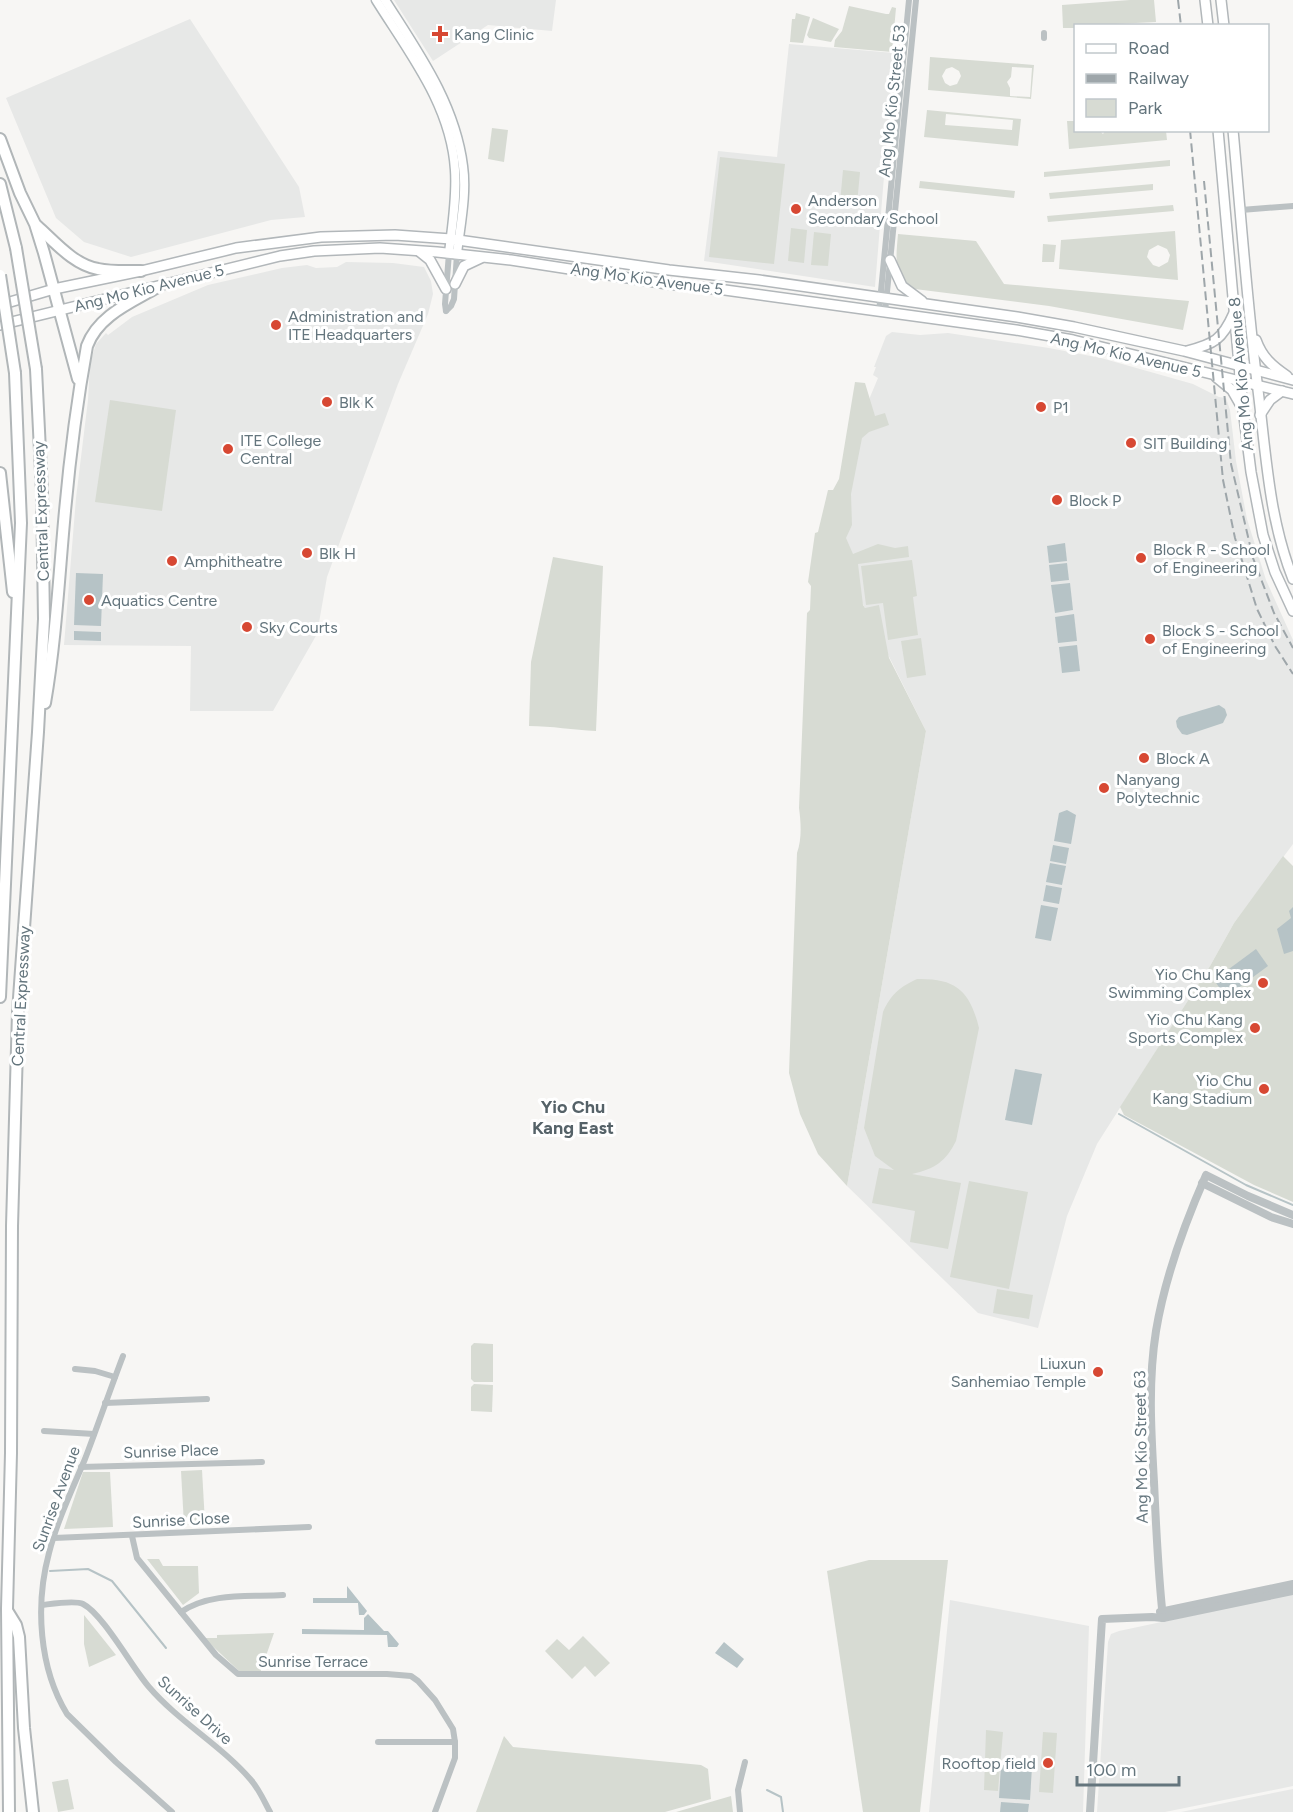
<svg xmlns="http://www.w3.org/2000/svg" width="1293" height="1812" font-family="Figtree,sans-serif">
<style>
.built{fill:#e7e8e7}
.green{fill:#d7dbd3;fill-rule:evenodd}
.water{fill:#b6c3c6}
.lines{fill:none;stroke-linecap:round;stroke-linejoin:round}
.stream{stroke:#b6c3c6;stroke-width:2}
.secondary-casing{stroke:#b0b7ba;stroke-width:11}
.primary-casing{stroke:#b2b7ba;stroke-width:12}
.motorway-casing{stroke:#b1b6b8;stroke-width:14}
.minor{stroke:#bbc1c3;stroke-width:6}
.tertiary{stroke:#bbc1c3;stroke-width:8}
.secondary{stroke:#fff;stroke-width:8}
.primary{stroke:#fff;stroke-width:9}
.motorway{stroke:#fff;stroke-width:10}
.rail{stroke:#9ea6aa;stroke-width:2;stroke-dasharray:9 4.5;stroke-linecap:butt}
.motorway-bridge-casing{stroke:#b1b6b8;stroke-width:14;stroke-linecap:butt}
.motorway-bridge{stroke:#fff;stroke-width:10}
.poi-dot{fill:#d74833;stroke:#fff;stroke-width:2}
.labels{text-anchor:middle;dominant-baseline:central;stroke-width:6;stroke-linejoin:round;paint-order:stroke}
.poi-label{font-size:16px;fill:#64757d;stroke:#fff;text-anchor:start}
.street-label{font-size:16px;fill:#64757d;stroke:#fff}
.neighbourhood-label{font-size:18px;font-weight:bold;fill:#556268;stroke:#fff}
</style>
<rect width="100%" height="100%" fill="#f7f6f4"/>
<!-- built -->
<g class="built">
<polygon points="394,0 556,0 552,31 488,25 433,61"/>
<polygon points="190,19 299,187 305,217 271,220 131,257 84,242 56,218 6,98"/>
<polygon points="789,44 894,53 875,287 704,261 718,151 777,157"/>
<polygon points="346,262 393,263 424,267 431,281 433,294 428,314 398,384 327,577 317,634 273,711 190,711 191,646 64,645 76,498 88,400 90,363 96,344 106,333 108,335 132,317 208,285 282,268 307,265 316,268 337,267"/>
<polygon points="892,332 920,335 948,333 1049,348 1101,358 1193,384 1219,397 1226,398 1230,410 1236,461 1247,519 1266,580 1293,640 1293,844 1234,923 1210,966 1097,1144 1067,1216 1038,1328 978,1313 847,1186 926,731 838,554 855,433 878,378 873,375 876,367 874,367 886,336"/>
<polygon points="1293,1594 1293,1786 1165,1812 1097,1812 1108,1642 1111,1634 1119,1631"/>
<polygon points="950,1600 1089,1626 1083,1812 929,1812"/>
<polygon points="1293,1789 1293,1812 1181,1812 1273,1793"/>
</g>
<!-- green -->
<g class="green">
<polygon points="1130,0 1154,0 1156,22 1076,26 1075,28 1063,28 1062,5"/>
<polygon points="849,6 886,14 889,14 892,7 896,8 892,52 834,47 835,40 842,31"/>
<polygon points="796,13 810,17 803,43 790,42 792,19 795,19"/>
<polygon points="813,18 839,29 831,42 809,38 807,35"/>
<path d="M 930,57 L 1034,65 L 1031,99 L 928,90 ZM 952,67 L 959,71 L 961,76 L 957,84 L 950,86 L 945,83 L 942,76 L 946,69 ZM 1012,67 L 1032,68 L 1030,97 L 1010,96 L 1010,88 L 1007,82 L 1011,77 Z"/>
<path d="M 927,110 L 1021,119 L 1018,146 L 924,137 ZM 946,114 L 1013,120 L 1012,130 L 945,125 Z"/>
<polygon points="1067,121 1075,121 1076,130 1100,131 1103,134 1105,131 1166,131 1167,140 1069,149"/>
<polygon points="492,128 508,130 504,162 488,159"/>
<polygon points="720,157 785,164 774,264 709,257"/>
<polygon points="1170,160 1170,166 1044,177 1044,172"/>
<polygon points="843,170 860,172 857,204 840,203"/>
<polygon points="920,181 1015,191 1014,198 919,188"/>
<polygon points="1153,184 1153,190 1050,199 1049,193"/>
<polygon points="1173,205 1174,211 1048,222 1047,216"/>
<polygon points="791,228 807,230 804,263 788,261"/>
<path d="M 1175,231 L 1178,280 L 1059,269 L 1061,240 ZM 1158,245 L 1167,249 L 1170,255 L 1168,262 L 1159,267 L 1153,265 L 1147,257 L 1149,250 Z"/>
<polygon points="814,232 831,234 828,266 811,265"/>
<path d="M 898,234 L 976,241 L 1004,284 L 1189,301 L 1183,330 L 1049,306 L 907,288 C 894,268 896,258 898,234 Z"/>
<polygon points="1043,244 1056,245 1054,262 1042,262"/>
<path d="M 855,382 L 865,383 L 875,416 L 885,413 L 889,425 L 869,432 L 862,438 L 851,494 L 852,525 L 846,538 L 853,554 L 878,544 L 895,548 L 908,546 L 909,557 L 858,564 L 863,605 L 865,608 L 879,605 L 889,658 L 926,731 L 847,1186 L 818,1154 L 800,1114 L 789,1073 L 797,853 C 802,839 801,823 799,808 L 807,613 L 810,610 L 811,586 L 808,582 L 815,533 L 818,532 L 828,490 L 833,490 L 839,479 Z"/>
<polygon points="110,400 176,410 162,511 95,502"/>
<path d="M 553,557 L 603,566 L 596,731 C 573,730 552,726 529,726 L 531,662 Z"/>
<polygon points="912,560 917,596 913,597 918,635 888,640 883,603 866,605 861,566"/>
<polygon points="921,638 926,675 907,678 901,641"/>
<polygon points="1283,856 1293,866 1293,1202 1254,1185 1124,1115 1120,1107 1210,966 1234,923"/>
<path d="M 917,979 C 956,978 970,991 979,1028 L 956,1141 C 946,1161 935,1169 912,1174 L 961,1183 L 948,1249 L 910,1242 L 915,1211 L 872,1203 L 879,1168 L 894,1170 L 875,1156 L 864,1128 L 883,1012 C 891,994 900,987 917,979 Z"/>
<polygon points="969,1181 1028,1192 1009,1289 950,1277"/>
<polygon points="997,1289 1033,1295 1029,1319 993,1313"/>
<polygon points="474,1343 493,1344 493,1382 474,1382 471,1379 471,1346"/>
<polygon points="474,1384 493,1385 492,1412 471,1411 471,1387"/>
<polygon points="202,1470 205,1523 184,1525 181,1471"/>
<polygon points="83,1472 110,1472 113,1527 64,1529"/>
<polygon points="147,1559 159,1559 163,1566 198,1566 199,1593 183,1605"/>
<polygon points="869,1560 948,1560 920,1812 863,1812 827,1571"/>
<polygon points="84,1615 116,1655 89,1667 84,1644"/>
<polygon points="274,1633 260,1673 239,1671 204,1638 217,1638 217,1635"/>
<polygon points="583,1636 610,1663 595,1677 585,1666 572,1679 545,1651 557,1639 569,1650"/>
<polygon points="986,1730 1003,1732 998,1791 984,1790"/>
<polygon points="1043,1732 1057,1733 1053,1793 1039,1792"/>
<polygon points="504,1736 513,1747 701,1765 708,1769 711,1799 665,1812 476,1812"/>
<polygon points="68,1779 74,1809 58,1812 52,1782"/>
<polygon points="731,1796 733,1812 676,1812"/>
</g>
<!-- water -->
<g class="water">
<polygon points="1065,543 1067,561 1049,563 1047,546"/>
<polygon points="1067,563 1069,580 1051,582 1049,565"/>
<polygon points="76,573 103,574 101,626 74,625"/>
<polygon points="1070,583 1073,610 1055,613 1051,585"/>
<polygon points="1074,614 1077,641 1058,643 1055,617"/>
<polygon points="74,631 101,632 101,641 74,640"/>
<polygon points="1077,645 1080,671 1062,673 1059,647"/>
<polygon points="1219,705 1225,709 1227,715 1223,723 1187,735 1182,734 1177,727 1176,721 1179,717"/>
<polygon points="1067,810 1076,815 1071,844 1054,841 1059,813"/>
<polygon points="1053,845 1069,848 1066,864 1050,861"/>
<polygon points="1050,863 1066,866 1062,885 1046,882"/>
<polygon points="1046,885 1062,888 1059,904 1043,901"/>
<polygon points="1041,905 1058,908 1051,941 1035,938"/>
<polygon points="1293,907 1293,951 1284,954 1277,929 1291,918 1289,911"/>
<polygon points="1256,949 1268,966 1226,997 1214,980"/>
<polygon points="1015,1069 1042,1074 1032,1125 1005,1120"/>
<polygon points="347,1586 367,1611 364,1615 359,1615 358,1603 313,1603 313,1598 347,1598"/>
<polygon points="368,1614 384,1631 388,1631 399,1644 397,1647 388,1647 387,1635 302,1634 302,1629 364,1630 364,1618"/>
<polygon points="724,1642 744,1659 737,1668 715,1653"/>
<polygon points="1001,1765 1032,1767 1030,1800 999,1798"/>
<polygon points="1001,1802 1029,1804 1028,1812 1000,1812"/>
</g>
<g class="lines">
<!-- stream -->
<g class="stream">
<polyline points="1119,1114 1246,1185 1293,1205"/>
<polyline points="50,1571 88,1569 112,1581 166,1648"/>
<polyline points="767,1790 781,1797 783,1812"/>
</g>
<!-- secondary casing -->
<g class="secondary-casing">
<g id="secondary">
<path d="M 376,0 C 409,53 451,105 455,170 C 457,197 452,226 449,253"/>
<path d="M 385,0 C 418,52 455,103 463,166 C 467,194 460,226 457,254"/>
</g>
</g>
<!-- primary casing -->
<g class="primary-casing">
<g id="primary">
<polyline points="1205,0 1208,26"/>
<polyline points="1221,0 1224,26"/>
<polyline points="1218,130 1243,409 1251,472 1263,535 1275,572 1293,611"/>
<path d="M 1233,130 C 1241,217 1247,304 1258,390 C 1266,454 1269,519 1293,579"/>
<polyline points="420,252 430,260 446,289"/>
<polyline points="890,260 902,286 922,301"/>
<polyline points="455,284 464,266 481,258"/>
<polyline points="0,305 54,289 141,271 236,248 321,237 395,235 451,239 669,270 759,280 1017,317 1074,327 1184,351 1293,380"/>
<polyline points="0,325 280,256 314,251 380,248 437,252 511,260 667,284 725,290 1016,330 1073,340 1293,394"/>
<path d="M 1256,340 C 1262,357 1272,366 1287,376"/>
<path d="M 1187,351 C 1214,344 1222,340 1234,313"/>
<polyline points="1216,377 1232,390 1240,404"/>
<polyline points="1260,415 1270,400 1282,391"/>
</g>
</g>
<!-- motorway casing -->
<g class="motorway-casing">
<g id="motorway">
<polyline points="0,139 20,193 35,224 44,253 78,379"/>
<polyline points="0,184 16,248"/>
<path d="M 37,226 C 55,242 74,265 98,269 C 112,272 127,271 141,271"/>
<polyline points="0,473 13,592"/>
<path d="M 45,703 C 56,639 59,575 65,511 C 70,456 77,401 87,346 C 98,316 130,303 156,288"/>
<polyline points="0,997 21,523 15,373"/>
<polyline points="8,1612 16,1625 19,1637 24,1728 33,1812"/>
<polyline points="9,1812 7,1609 11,1453 12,1226 18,1012 38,732 44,619 42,492 36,369"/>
</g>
</g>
<!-- minor -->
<g class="minor">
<polyline points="1044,33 1044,38"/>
<polyline points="1241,210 1293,206"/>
<polyline points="446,311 451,306 454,299 457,254"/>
<polyline points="446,311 445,304 449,253"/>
<polyline points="879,312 909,0"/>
<polyline points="885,312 916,0"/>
<path d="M 123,1356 C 110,1390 98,1425 85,1459 C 72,1490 57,1521 49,1553 C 35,1605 39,1668 67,1714 L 116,1762 L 172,1812"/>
<polyline points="75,1369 95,1371 115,1377"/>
<polyline points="105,1403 207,1399"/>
<polyline points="44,1431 94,1434"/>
<polyline points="81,1467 262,1462"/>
<polyline points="132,1536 137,1558 216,1655 238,1674 387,1674 411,1676 418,1681 435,1700 453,1729 455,1742 455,1758 435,1812"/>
<polyline points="54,1538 309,1527"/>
<path d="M 42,1605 C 51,1604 75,1600 83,1604 C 103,1614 133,1669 149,1687 C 179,1722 221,1745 251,1780 C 259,1789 264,1801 270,1812"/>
<path d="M 181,1612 C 210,1592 250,1597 283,1595"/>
<polyline points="378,1742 455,1742"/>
<polyline points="740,1812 738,1790 745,1762"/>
</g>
<!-- tertiary -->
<g class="tertiary">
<polyline points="1202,1183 1271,1217 1293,1224"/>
<polyline points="1160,1612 1293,1584"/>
<path d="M 1163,1618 C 1158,1573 1156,1527 1154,1482 C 1151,1431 1148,1381 1156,1331 C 1165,1277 1184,1225 1206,1175 L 1248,1196 L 1293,1215"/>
<polyline points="1090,1812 1102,1619 1152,1617 1163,1618 1293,1591"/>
</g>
<!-- secondary -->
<use href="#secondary" class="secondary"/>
<!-- primary -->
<use href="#primary" class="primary"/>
<!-- motorway -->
<use href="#motorway" class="motorway"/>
<!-- rail -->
<g class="rail">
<polyline points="1178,0 1181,26"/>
<polyline points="1190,130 1223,480 1235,538 1257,609 1275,646 1293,674"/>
<polyline points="1204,181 1231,464 1253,558 1274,613 1293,648"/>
</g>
<!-- motorway-bridge casing -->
<g class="motorway-bridge-casing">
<g id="motorway-bridge">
<polyline points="16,248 36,369"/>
<polyline points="0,275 15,373"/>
</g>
</g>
<!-- motorway-bridge -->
<use href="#motorway-bridge" class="motorway-bridge"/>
</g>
<!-- markers -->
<g class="poi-dot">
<path d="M437 25h6v6h6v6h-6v6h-6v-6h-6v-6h6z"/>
<circle cx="796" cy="209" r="6"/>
<circle cx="276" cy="325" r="6"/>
<circle cx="327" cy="402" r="6"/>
<circle cx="1041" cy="407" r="6"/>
<circle cx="1131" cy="443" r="6"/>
<circle cx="228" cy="449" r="6"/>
<circle cx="1057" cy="500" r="6"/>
<circle cx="307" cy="553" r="6"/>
<circle cx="1141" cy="558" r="6"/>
<circle cx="172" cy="561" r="6"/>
<circle cx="89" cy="600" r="6"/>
<circle cx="247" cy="627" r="6"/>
<circle cx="1150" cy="639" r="6"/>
<circle cx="1144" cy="758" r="6"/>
<circle cx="1104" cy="788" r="6"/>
<circle cx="1263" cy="983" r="6"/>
<circle cx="1255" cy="1028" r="6"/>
<circle cx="1264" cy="1089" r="6"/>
<circle cx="1098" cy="1372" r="6"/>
<circle cx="1048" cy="1763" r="6"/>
</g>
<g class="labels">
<!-- poi labels -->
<g class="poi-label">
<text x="454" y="34">Kang Clinic</text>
<text x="808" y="200">Anderson<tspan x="808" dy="18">Secondary School</tspan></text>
<text x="288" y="316">Administration and<tspan x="288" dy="18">ITE Headquarters</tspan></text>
<text x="339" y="402">Blk K</text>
<text x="1053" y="407">P1</text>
<text x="240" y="440">ITE College<tspan x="240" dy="18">Central</tspan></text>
<text x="1143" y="443">SIT Building</text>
<text x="1069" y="500">Block P</text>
<text x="1153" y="549">Block R - School<tspan x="1153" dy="18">of Engineering</tspan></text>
<text x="319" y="553">Blk H</text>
<text x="184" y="561">Amphitheatre</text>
<text x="101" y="600">Aquatics Centre</text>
<text x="259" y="627">Sky Courts</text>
<text x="1162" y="630">Block S - School<tspan x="1162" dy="18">of Engineering</tspan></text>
<text x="1156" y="758">Block A</text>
<text x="1116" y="779">Nanyang<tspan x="1116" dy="18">Polytechnic</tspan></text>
<text x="1251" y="974" text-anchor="end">Yio Chu Kang<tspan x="1251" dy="18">Swimming Complex</tspan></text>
<text x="1243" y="1019" text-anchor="end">Yio Chu Kang<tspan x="1243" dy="18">Sports Complex</tspan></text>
<text x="1252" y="1080" text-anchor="end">Yio Chu<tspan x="1252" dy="18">Kang Stadium</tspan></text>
<text x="1086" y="1363" text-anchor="end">Liuxun<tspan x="1086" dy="18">Sanhemiao Temple</tspan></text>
<text x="1036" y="1763" text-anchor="end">Rooftop field</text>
</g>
<!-- street labels -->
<g class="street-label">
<text transform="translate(892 101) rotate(-84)">Ang Mo Kio Street 53</text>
<text transform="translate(647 279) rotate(8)">Ang Mo Kio Avenue 5</text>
<text transform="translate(149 288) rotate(-14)">Ang Mo Kio Avenue 5</text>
<text transform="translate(1126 355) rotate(13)">Ang Mo Kio Avenue 5</text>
<text transform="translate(1241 374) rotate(-95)">Ang Mo Kio Avenue 8</text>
<text transform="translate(41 511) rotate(-92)">Central Expressway</text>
<text transform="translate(21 996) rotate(-87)">Central Expressway</text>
<text transform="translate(1141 1447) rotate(-91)">Ang Mo Kio Street 63</text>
<text transform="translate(171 1451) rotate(-2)">Sunrise Place</text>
<text transform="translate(56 1499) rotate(-70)">Sunrise Avenue</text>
<text transform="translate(181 1520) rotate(-3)">Sunrise Close</text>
<text x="313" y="1661">Sunrise Terrace</text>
<text transform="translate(195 1710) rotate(42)">Sunrise Drive</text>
</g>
<!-- neighbourhood labels -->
<g class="neighbourhood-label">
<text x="573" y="1107">Yio Chu<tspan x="573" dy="21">Kang East</tspan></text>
</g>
</g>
<!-- legend -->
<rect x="1074" y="24" width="195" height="108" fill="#ffffff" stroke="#c1c8cb" stroke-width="1.5"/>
<rect x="1086" y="44" width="30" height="9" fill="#ffffff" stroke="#c1c8cb" stroke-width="1.5"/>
<text x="1128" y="54" font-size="18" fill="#64757d">Road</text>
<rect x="1086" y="74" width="30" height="9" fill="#9ea6aa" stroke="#c1c8cb" stroke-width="1.5"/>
<text x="1128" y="84" font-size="18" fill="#64757d">Railway</text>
<rect x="1086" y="99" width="30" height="18" fill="#d7dbd3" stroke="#c1c8cb" stroke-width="1.5"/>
<text x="1128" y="114" font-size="18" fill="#64757d">Park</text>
<!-- scale -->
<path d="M1077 1776v9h102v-9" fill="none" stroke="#64757d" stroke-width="3"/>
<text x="1086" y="1776" font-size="18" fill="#64757d" stroke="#ffffff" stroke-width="4.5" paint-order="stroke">100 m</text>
</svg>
